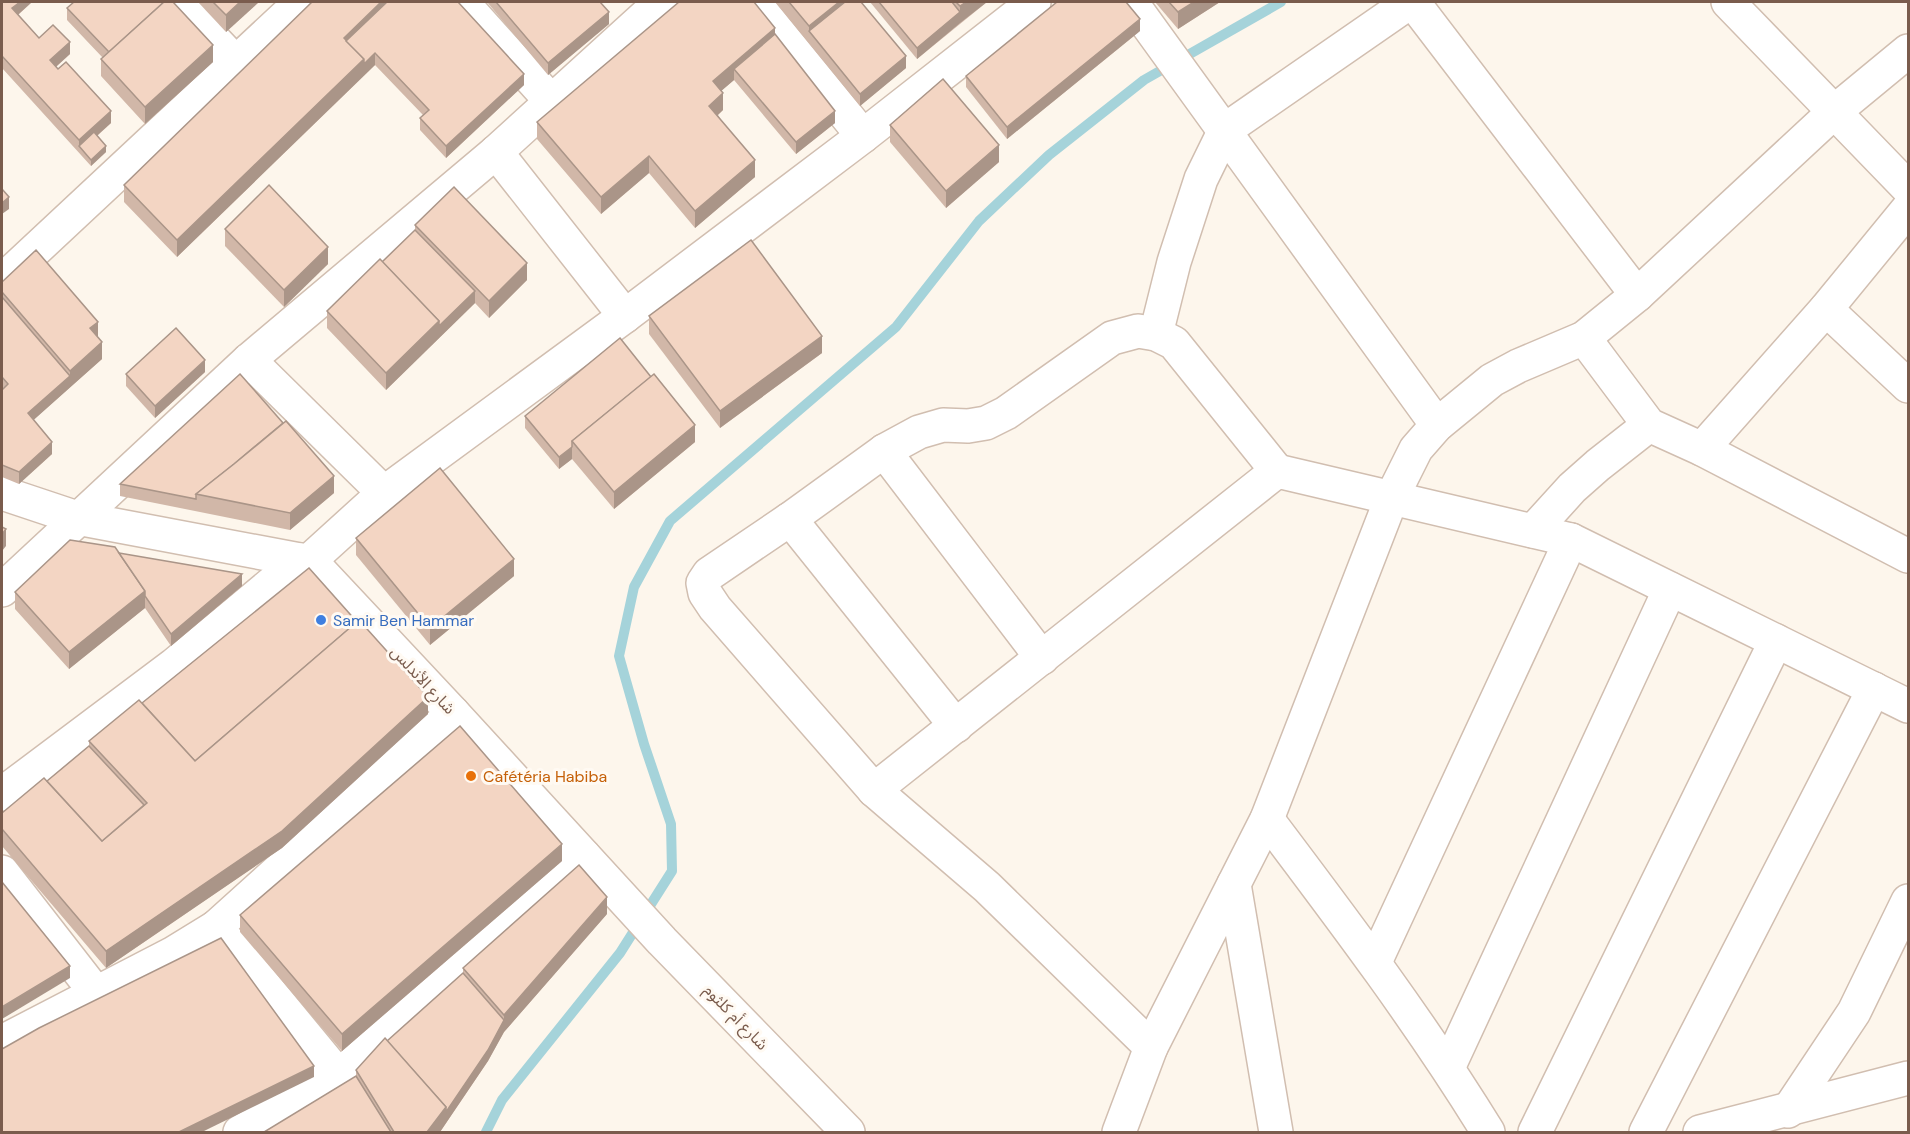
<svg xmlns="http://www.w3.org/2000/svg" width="1910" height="1134" font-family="'DM Sans','Noto Sans Arabic',sans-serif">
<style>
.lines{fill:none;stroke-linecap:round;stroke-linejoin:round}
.stream{stroke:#a5d3da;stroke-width:10}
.minor-casing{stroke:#d1beb0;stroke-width:36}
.minor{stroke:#fff;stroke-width:33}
.wall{fill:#d1b7a8}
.shaded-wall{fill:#aa9588}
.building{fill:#f3d5c3;stroke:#aa9588;stroke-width:1.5}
.shop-dot{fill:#3f7fe0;stroke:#fffaf3;stroke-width:2}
.food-dot{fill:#e8710a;stroke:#fffaf3;stroke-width:2}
.labels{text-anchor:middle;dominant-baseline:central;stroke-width:6;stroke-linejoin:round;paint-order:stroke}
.shop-label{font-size:16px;fill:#366cbe;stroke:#fffaf3;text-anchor:start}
.street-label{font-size:16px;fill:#7a5c4d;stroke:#fffaf3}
.food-label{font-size:16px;fill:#c56008;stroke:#fffaf3;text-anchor:start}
</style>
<rect width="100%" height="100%" fill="#fdf6ec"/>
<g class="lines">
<!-- stream -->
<polyline class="stream" points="486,1132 502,1100 620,953 672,871 671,824 644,744 619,656 634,587 670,521 896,327 979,221 1049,155 1144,80 1281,2"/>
<!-- minor casing -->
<g class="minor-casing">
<g id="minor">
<polyline points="178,2 236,63"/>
<polyline points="462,2 552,102"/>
<polyline points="754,2 863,136"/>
<polyline points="1131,2 1437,425"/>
<polyline points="1413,2 1637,295"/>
<polyline points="1728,2 1908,188"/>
<polyline points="496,152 625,316"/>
<polyline points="2,281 301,2"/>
<polyline points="1826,309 1908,386"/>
<polyline points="1156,334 1174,262 1201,179 1225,130 1410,2"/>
<polyline points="1584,338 1649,425 1702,449 1908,556"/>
<polyline points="249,360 384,493"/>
<polyline points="1702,449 1826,309 1908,209"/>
<polyline points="884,451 1042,658"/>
<polyline points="2,493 77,518 300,560 318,569 453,713 662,941 848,1132"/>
<polyline points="790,519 956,726"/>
<polyline points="1533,531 1572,488 1598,465 1649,425"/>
<polyline points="308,562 384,493 625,316 863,136 1034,2"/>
<polyline points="2,590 249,360 496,152 661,2"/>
<polyline points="874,790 1277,471 1571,540 1908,706"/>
<polyline points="2,794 174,665 300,560"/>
<path d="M 1267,819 C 1344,921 1421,1023 1488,1132"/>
<polyline points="2,872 96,993"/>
<polyline points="1234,884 1276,1132"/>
<polyline points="216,927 339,1076"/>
<polyline points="1375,962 1571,540"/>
<polyline points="2,1042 172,954 216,927 453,713"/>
<polyline points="1151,1047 987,887 874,790 715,608 705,593 703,583 709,574 790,519 884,451 919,432 943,425 968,426 986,423 1006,413 1112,338 1138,331 1156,334 1174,343 1277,471"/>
<polyline points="1448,1068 1670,589"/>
<polyline points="1788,1111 1854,1012 1908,901"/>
<polyline points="240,1132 339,1076 584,856"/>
<polyline points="1119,1132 1151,1047 1267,819 1392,497 1416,449 1437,425 1492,380 1518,366 1584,338 1637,295 1834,112 1908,51"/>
<polyline points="1535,1132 1776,641"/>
<polyline points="1646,1132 1874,689"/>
<polyline points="1700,1132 1908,1078"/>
</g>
</g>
<!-- minor -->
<use href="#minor" class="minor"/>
</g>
<!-- wall -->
<g class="wall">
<polygon points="2,2 32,2 18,15 39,38 70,54 56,67 111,123 97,136 106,152 91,166 2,68"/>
<polygon points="198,2 259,2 226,32"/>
<polygon points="312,2 524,85 446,158 420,130 420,118 423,115 375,65 177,257 124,202 124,185"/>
<polygon points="487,2 600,2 609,24 548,75"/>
<polygon points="775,2 861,2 906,68 860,106"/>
<polygon points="870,2 987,2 917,59"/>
<polygon points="1155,2 1220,2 1178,29"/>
<polygon points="67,8 213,62 145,124 101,76 101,59 103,58 67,20"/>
<polygon points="1140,31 1007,139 966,87 966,76"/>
<polygon points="775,34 835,123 796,154 734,80 721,91 723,110 718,115 755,177 695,228 649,173 601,214 537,139 537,122"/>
<polygon points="890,125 999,162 946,208 890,142"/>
<polygon points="415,225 527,280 489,318 475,303 386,390 327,328 327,311 382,262 415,230"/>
<polygon points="225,229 328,264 284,307 225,246"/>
<polygon points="2,282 98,337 102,359 33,420 52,454 19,484 2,477"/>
<polygon points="649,316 822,353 720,428 649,334"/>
<polygon points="205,372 155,418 126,386 126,374"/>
<polygon points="651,377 695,442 614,509 572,459 559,469 525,428 525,416"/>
<polygon points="120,484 334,493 290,530 120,496"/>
<polygon points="356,538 514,576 430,645 356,555"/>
<polygon points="119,553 242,586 171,646 145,608 69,669 15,609 15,592"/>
<polygon points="142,703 428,714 282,848 106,968 2,846 2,813 47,781 89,746 89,741"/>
<polygon points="562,861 342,1051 240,932 240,915"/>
<polygon points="607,914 504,1032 488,1061 440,1132 264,1132 356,1076 356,1070 463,973 463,968"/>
</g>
<!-- shaded-wall -->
<g class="shaded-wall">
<polygon points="20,2 32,2 12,20 12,8"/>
<polygon points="240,2 259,2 226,32 226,15"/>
<polygon points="381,2 399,2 350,49 344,38"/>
<polygon points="839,2 860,2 809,31 809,26"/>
<polygon points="966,2 987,2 960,23 960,6"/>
<polygon points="1194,2 1220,2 1178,29 1178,12"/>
<polygon points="609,12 609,24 548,75 548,63"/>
<polygon points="960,12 960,23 917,59 917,48"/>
<polygon points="1140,19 1140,31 1007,139 1007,127"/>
<polygon points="775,28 775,45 734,69 734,80 713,98 713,81"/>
<polygon points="70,42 70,54 50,72 50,60"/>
<polygon points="213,45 213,62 145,124 145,107"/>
<polygon points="375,53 375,65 177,257 177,240 364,59"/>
<polygon points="906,56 906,68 860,106 860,94"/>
<polygon points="524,74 524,85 446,158 446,146"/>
<polygon points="723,93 723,110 709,123 709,106"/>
<polygon points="111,111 111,123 82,149 79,146 79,140"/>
<polygon points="835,111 835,123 796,154 796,142"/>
<polygon points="999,145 999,162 946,208 946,191"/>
<polygon points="106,146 106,152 91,166 91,160"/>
<polygon points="649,156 649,173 601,214 601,197"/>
<polygon points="755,160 755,177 695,228 695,211"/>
<polygon points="9,197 9,209 2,214 2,203"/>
<polygon points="328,247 328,264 284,307 284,290"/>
<polygon points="527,263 527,280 489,318 489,301"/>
<polygon points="475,291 475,303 386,390 386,373 439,321"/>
<polygon points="98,322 98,339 90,328"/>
<polygon points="822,336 822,353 720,428 720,411"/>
<polygon points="102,342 102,359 28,425 28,413 70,376 70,371"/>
<polygon points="205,360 205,372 155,418 155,406"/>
<polygon points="695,425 695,442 614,509 614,492"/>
<polygon points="52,442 52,454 19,484 19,472"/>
<polygon points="572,447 572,459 559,469 559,457"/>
<polygon points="334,476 334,493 290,530 290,513"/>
<polygon points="6,529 6,546 2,551 2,534"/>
<polygon points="514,559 514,576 430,645 430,628"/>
<polygon points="242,574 242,586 171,646 171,634"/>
<polygon points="145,591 145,608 69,669 69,652"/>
<polygon points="428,697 428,714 282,848 106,968 106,951"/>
<polygon points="562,844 562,861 342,1051 342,1034"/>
<polygon points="607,897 607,914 504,1032 488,1061 440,1132 427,1132 504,1020 504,1015"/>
<polygon points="70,966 70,978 2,1019 2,1007"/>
<polygon points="314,1066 314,1077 202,1132 179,1132"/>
</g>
<!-- building -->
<g class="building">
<polygon points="2,2 20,2 12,8 39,38 53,25 70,42 50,60 58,69 66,62 111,111 79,140 2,56"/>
<polygon points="74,2 164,2 109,52 67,8"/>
<polygon points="164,2 173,2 213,45 145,107 101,59"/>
<polygon points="213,2 240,2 226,15"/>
<polygon points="312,2 381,2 344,38 364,59 177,240 124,185"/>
<polygon points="387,2 458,2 524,74 446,146 420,118 429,110 375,53 364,64 364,59 346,41"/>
<polygon points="496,2 600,2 609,12 548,63"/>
<polygon points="679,2 754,2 775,28 713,81 723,93 709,106 755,160 695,211 649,156 601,197 537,122"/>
<polygon points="789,2 839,2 809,26"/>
<polygon points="845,2 861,2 906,56 860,94 809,31"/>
<polygon points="879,2 952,2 960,12 917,48"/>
<polygon points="956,2 966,2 960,6"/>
<polygon points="1057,2 1126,2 1140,19 1007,127 966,76"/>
<polygon points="1169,2 1194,2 1178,12"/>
<polygon points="775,34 835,111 796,142 734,69"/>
<polygon points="943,79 999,145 946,191 890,125"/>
<polygon points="94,132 106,146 91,160 79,146"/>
<polygon points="269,185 328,247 284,290 225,229"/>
<polygon points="454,187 527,263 489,301 415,225"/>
<polygon points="2,189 9,197 2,203"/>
<polygon points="415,230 475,291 439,326 439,321 382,262"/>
<polygon points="751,240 822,336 720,411 649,316"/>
<polygon points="36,250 98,322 90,328 102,342 70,371 2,292 2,282"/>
<polygon points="380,259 439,321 386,373 327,311"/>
<polygon points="2,297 70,376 28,413 52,442 19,472 2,465 2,390 8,384 2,377"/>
<polygon points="176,328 205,360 155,406 126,374"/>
<polygon points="620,338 651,377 572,441 572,447 559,457 525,416"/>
<polygon points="240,374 283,423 234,464 196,494 196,499 120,484"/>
<polygon points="654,374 695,425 614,492 572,441"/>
<polygon points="286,421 334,476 290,513 196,494 234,464"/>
<polygon points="440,468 514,559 430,628 356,538"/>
<polygon points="2,527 6,529 2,534"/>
<polygon points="70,540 115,547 145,591 69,652 15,592"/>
<polygon points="119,553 242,574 171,634 145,596 145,591"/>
<polygon points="309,568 357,622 195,761 142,703"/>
<polygon points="359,620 428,697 282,831 106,951 2,829 2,813 44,778 102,841 147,803 89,741 139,700 195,761"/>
<polygon points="460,726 562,844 342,1034 240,915"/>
<polygon points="89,746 144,805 102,841 47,781"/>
<polygon points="579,865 607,897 504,1015 463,968"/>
<polygon points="2,882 70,966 2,1007"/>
<polygon points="221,938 314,1066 179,1132 2,1132 2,1049 39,1028"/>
<polygon points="463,973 504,1020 488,1050 446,1112 446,1107 387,1041"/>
<polygon points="385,1038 446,1107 427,1132 394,1132 356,1070"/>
<polygon points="356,1076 391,1132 264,1132"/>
</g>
<!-- markers -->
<circle class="shop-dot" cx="321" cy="620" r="6"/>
<circle class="food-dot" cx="471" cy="776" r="6"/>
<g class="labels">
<!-- shop labels -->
<g class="shop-label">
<text x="333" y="620">Samir Ben Hammar</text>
</g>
<!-- street labels -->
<g class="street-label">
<text transform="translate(423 680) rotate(47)">شارع الأندلس</text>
<text transform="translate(736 1017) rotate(46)">شارع أم كلثوم</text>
</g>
<!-- food labels -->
<g class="food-label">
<text x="483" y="776">Cafétéria Habiba</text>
</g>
</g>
<!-- border -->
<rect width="1910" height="1134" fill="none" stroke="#7a5c4d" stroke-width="6"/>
</svg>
